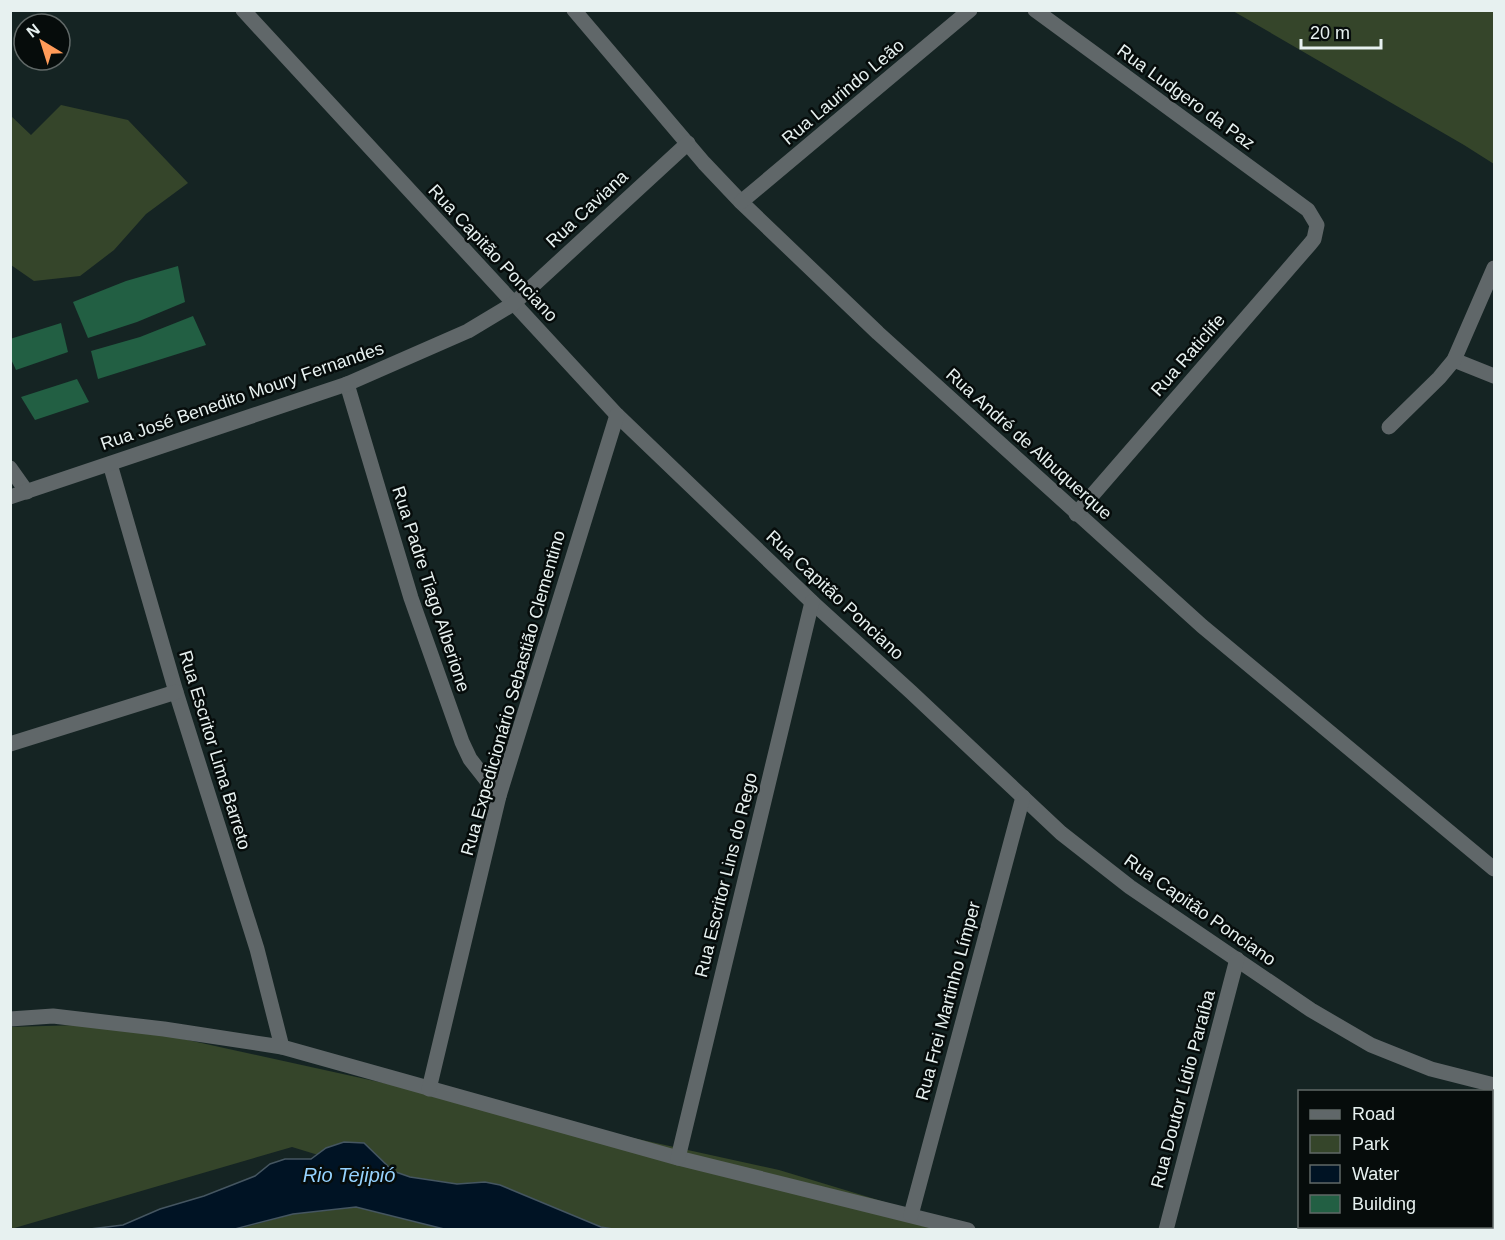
<svg xmlns="http://www.w3.org/2000/svg" width="1505" height="1240" font-family="Helvetica,sans-serif">
<style>
.green{fill:#35452a}
.water{fill:#001324;stroke:#455661;stroke-width:1.5}
.building{fill:#225f43}
.lines{fill:none;stroke-linecap:round;stroke-linejoin:round}
.minor{stroke:#606769;stroke-width:15}
.labels{text-anchor:middle;dominant-baseline:central;stroke-width:5;stroke-linejoin:round;paint-order:stroke}
.street-label{font-size:18px;fill:#e7f1f0;stroke:#060c0b}
.water-label{font-size:20px;font-style:italic;fill:#96d3ff;stroke:#060c0b}
</style>
<rect width="100%" height="100%" fill="#152423"/>
<!-- green -->
<g class="green">
<polygon points="1233,11 1494,11 1494,164 1464,145"/>
<polygon points="61,105 128,120 188,183 146,214 114,250 80,276 34,281 11,265 11,116 31,135"/>
<polygon points="115,1024 779,1170 974,1229 561,1229 292,1147 11,1229 10,1027"/>
<polygon points="356,1207 444,1229 235,1230 293,1214"/>
</g>
<!-- water -->
<polygon class="water" points="344,1142 364,1143 393,1171 410,1177 457,1184 485,1182 500,1185 601,1227 613,1229 444,1229 356,1207 293,1214 235,1229 90,1229 123,1225 160,1209 204,1196 255,1176 270,1164 285,1159 311,1159 326,1148"/>
<!-- building -->
<g class="building">
<polygon points="178,266 185,302 137,322 88,338 73,302 126,281"/>
<polygon points="193,316 206,345 98,379 91,351 140,337"/>
<polygon points="61,323 68,352 16,370 10,357 10,339"/>
<polygon points="77,379 89,402 35,420 21,397"/>
</g>
<g class="lines">
<!-- minor -->
<g class="minor">
<polyline points="243,10 617,415 812,602 911,692 1061,833 1130,887 1311,1010 1371,1045 1431,1069 1494,1085"/>
<polyline points="574,10 704,163 741,202 878,333 1202,626 1494,869"/>
<polyline points="1035,10 1308,210 1317,225 1314,239 1310,244 1076,514"/>
<polyline points="741,202 970,10"/>
<polyline points="1454,360 1494,376"/>
<polyline points="347,384 411,598 462,742 470,759 499,796"/>
<polyline points="1389,427 1439,378 1454,360 1494,268"/>
<polyline points="110,464 176,692 257,949 282,1047"/>
<polyline points="10,468 27,492"/>
<polyline points="10,497 347,384 468,331 513,304 688,143"/>
<polyline points="10,744 176,692"/>
<polyline points="10,1019 53,1016 164,1029 282,1047 678,1158 968,1230"/>
<polyline points="429,1089 499,796 617,415"/>
<polyline points="678,1158 812,602"/>
<polyline points="911,1215 1023,797"/>
<polyline points="1166,1230 1237,959"/>
</g>
</g>
<g class="labels">
<!-- street labels -->
<g class="street-label">
<text transform="translate(843 92) rotate(-40)">Rua Laurindo Leão</text>
<text transform="translate(1186 97) rotate(36)">Rua Ludgero da Paz</text>
<text transform="translate(587 209) rotate(-43)">Rua Caviana</text>
<text transform="translate(493 253) rotate(47)">Rua Capitão Ponciano</text>
<text transform="translate(1188 355) rotate(-49)">Rua Raticlife</text>
<text transform="translate(242 396) rotate(-19)">Rua José Benedito Moury Fernandes</text>
<text transform="translate(1029 444) rotate(42)">Rua André de Albuquerque</text>
<text transform="translate(431 589) rotate(72)">Rua Padre Tiago Alberione</text>
<text transform="translate(835 595) rotate(43)">Rua Capitão Ponciano</text>
<text transform="translate(513 693) rotate(-74)">Rua Expedicionário Sebastião Clementino</text>
<text transform="translate(215 750) rotate(73)">Rua Escritor Lima Barreto</text>
<text transform="translate(726 875) rotate(-76)">Rua Escritor Lins do Rego</text>
<text transform="translate(1200 910) rotate(35)">Rua Capitão Ponciano</text>
<text transform="translate(948 1001) rotate(-75)">Rua Frei Martinho Límper</text>
<text transform="translate(1183 1089) rotate(-75)">Rua Doutor Lídio Paraíba</text>
</g>
<!-- water labels -->
<g class="water-label">
<text x="349" y="1175">Rio Tejipió</text>
</g>
</g>
<!-- border -->
<rect width="1505" height="1240" fill="none" stroke="#e7f1f0" stroke-width="24"/>
<!-- legend -->
<rect x="1298" y="1090" width="195" height="138" fill="#060c0b" stroke="#606867" stroke-width="1.5"/>
<rect x="1310" y="1110" width="30" height="9" fill="#606769" stroke="#606867" stroke-width="1.5"/>
<text x="1352" y="1120" font-size="18" fill="#e7f1f0">Road</text>
<rect x="1310" y="1135" width="30" height="18" fill="#35452a" stroke="#606867" stroke-width="1.5"/>
<text x="1352" y="1150" font-size="18" fill="#e7f1f0">Park</text>
<rect x="1310" y="1165" width="30" height="18" fill="#001324" stroke="#606867" stroke-width="1.5"/>
<text x="1352" y="1180" font-size="18" fill="#e7f1f0">Water</text>
<rect x="1310" y="1195" width="30" height="18" fill="#225f43" stroke="#606867" stroke-width="1.5"/>
<text x="1352" y="1210" font-size="18" fill="#e7f1f0">Building</text>
<!-- north arrow -->
<g transform="translate(42 42) rotate(322)"><circle r="28" fill="#060c0b" stroke="#606867" stroke-width="1.5"/>
<path d="M0-4.5L10 22L0 15L-10 22Z" fill="#ff9b59"/>
<text y="-9" font-size="16" font-weight="bold" text-anchor="middle" fill="#e7f1f0">N</text>
</g>
<!-- scale -->
<path d="M1301 39v9h80v-9" fill="none" stroke="#e7f1f0" stroke-width="3"/>
<text x="1310" y="39" font-size="18" fill="#e7f1f0" stroke="#060c0b" stroke-width="4.5" paint-order="stroke">20 m</text>
</svg>
